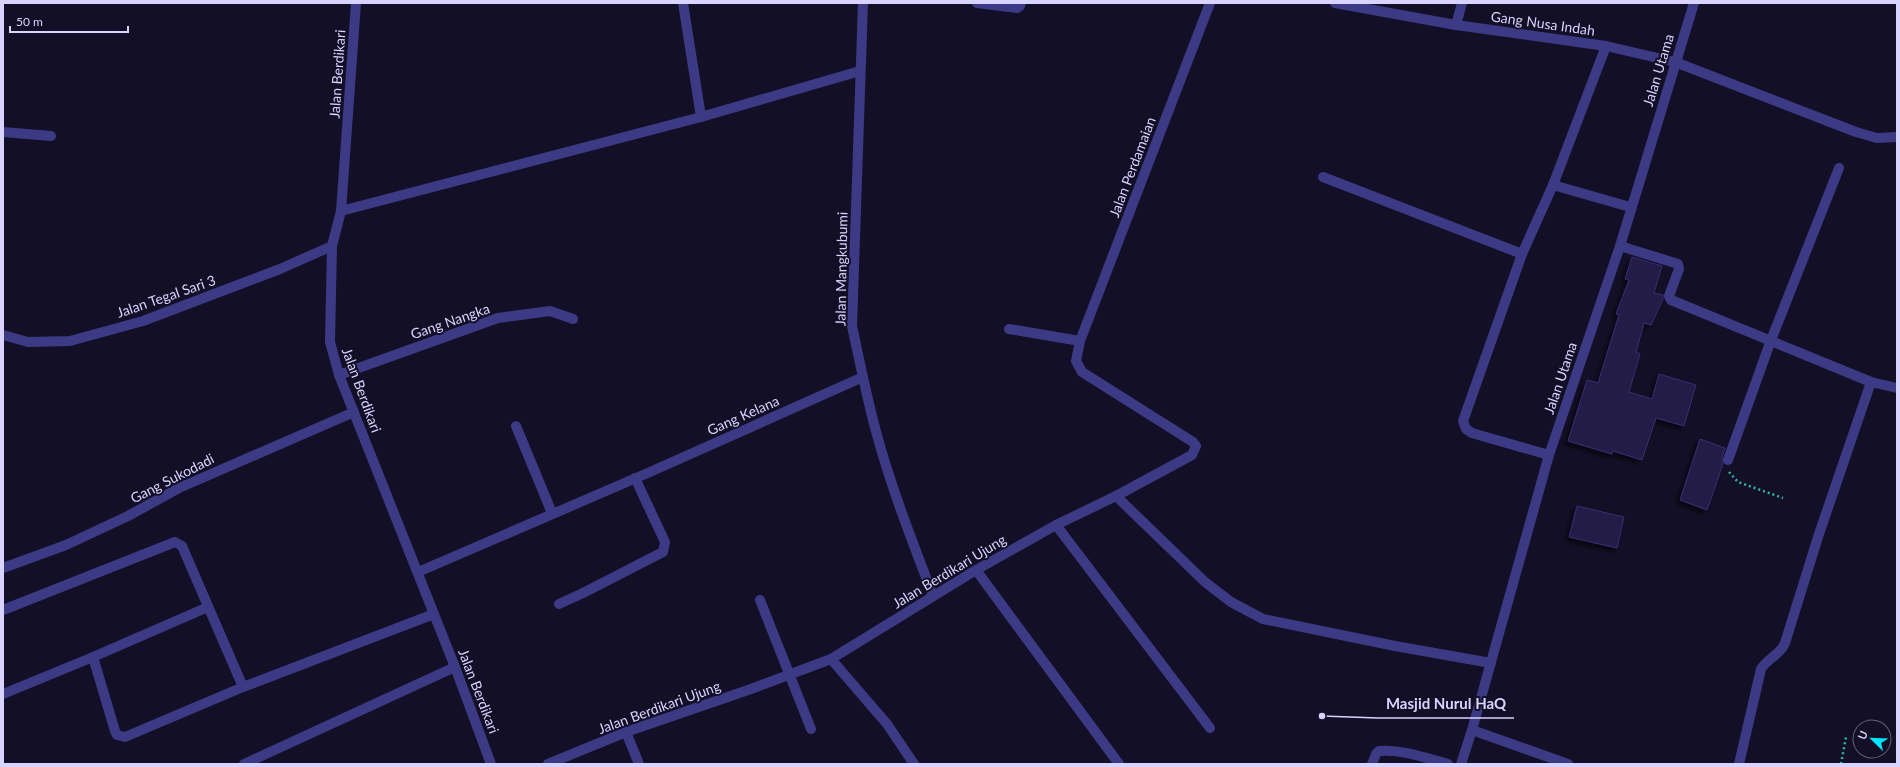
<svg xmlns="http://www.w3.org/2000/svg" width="1900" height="767" font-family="Lato,sans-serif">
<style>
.building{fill:#241b47;stroke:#3b2d73;filter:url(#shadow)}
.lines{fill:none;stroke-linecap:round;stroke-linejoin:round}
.path{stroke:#2fb8b0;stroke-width:2.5;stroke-dasharray:2 3;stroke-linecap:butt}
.minor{stroke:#3d3a85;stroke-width:10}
.tertiary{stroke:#3d3a85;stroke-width:10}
.labels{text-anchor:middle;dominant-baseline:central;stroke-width:4;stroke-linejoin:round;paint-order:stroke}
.street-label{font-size:14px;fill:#d9d4ff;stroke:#130f26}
.leader{fill:none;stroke:#d9d4ff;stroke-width:1.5}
.callout-dot{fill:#d9d4ff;stroke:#130f26;stroke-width:1.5}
.callout-label{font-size:15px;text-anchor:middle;font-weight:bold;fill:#d9d4ff;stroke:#130f26;stroke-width:4;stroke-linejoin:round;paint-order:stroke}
</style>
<defs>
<filter id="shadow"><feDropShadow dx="-3.5" dy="3.5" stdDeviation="2" flood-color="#0009"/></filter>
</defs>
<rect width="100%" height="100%" fill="#130f26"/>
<!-- building -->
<g class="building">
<polygon points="1632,257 1662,266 1654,293 1663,295 1663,299 1651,325 1644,323 1636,352 1640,354 1629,392 1652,399 1659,374 1696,385 1684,426 1656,418 1642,460 1613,451 1612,454 1568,441 1587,380 1598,383 1619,315 1616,314 1629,280 1625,279"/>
<polygon points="1700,439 1725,448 1722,458 1723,464 1707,510 1680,500"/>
<polygon points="1577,506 1624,517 1617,548 1569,537"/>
</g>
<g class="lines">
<!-- path -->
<g class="path">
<polyline points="1729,472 1738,482 1783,498"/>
<polyline points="1841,764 1846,737"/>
</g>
<!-- minor -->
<g class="minor">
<polyline points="683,3 701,117"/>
<path d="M 863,3 L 852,326 C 860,363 867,399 877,435 C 892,490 913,543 933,596"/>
<polyline points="977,3 1017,8 1020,6 1021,3"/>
<polyline points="1335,3 1456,25 1606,46 1675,62 1856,132 1877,138 1897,137"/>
<polyline points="1456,25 1462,3"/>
<polyline points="3,132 51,136"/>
<polyline points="1323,177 1522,254"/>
<polyline points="1553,185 1630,207"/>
<polyline points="341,211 701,117 860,71"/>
<polyline points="1620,246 1678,264 1679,269 1669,296 1671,300 1871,382 1897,388"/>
<polyline points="1009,329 1080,341"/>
<polyline points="3,335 28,342 70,341 143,321 280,269 332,246"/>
<polyline points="339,375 498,318 550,311 573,319"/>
<polyline points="516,426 552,513"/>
<polyline points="1549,455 1472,433 1466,429 1463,421 1522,254 1553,185 1606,46"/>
<polyline points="1728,460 1771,340 1839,168"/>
<polyline points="1116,496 1205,582 1231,602 1263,619 1395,646 1491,663"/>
<polyline points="1056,525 1210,728"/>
<polyline points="3,568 66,545 128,516 179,488 354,412"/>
<polyline points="976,570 1119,764"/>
<polyline points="418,572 650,472 863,377"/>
<polyline points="760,600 811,729"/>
<polyline points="559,604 583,593 663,552 665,542 635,478"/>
<polyline points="3,610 175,542 182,546 243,687"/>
<polyline points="93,657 208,607"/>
<polyline points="831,659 887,724 914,764"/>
<polyline points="3,694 93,657 115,731 117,735 125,737 243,687 434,614"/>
<polyline points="1472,730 1568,764"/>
<polyline points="626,732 639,764"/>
<polyline points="244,764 455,667"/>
<polyline points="548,764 626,732 751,689 831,659 976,570 1056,525 1116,496 1192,455 1196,446 1193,442 1082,372 1076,361 1080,341 1210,3"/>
<path d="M 1372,764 L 1376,754 L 1379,751 C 1401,749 1426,758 1448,764"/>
<polyline points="1461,764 1472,730 1549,455 1620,246 1694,3"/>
<path d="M 1739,764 L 1761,669 C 1769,657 1780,655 1785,643 L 1818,537 L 1871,382"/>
</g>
<!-- tertiary -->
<polyline class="tertiary" points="356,3 341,211 332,246 330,342 339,375 455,667 491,764"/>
</g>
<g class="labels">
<!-- street labels -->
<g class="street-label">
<text transform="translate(1543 23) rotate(8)">Gang Nusa Indah</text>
<text transform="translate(1658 70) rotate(-73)">Jalan Utama</text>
<text transform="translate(337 74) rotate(-86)">Jalan Berdikari</text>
<text transform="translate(1132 167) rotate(-69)">Jalan Perdamaian</text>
<text transform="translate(841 269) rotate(-89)">Jalan Mangkubumi</text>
<text transform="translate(166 296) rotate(-19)">Jalan Tegal Sari 3</text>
<text transform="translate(450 321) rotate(-19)">Gang Nangka</text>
<text transform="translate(1560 378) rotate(-71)">Jalan Utama</text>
<text transform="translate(362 390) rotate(70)">Jalan Berdikari</text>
<text transform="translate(743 415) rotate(-24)">Gang Kelana</text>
<text transform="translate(172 478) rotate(-27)">Gang Sukodadi</text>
<text transform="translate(949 571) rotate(-31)">Jalan Berdikari Ujung</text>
<text transform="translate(479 691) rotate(69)">Jalan Berdikari</text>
<text transform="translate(659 707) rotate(-20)">Jalan Berdikari Ujung</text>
</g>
</g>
<!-- callouts -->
<path class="leader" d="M1322 716L1378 718H1514"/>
<circle class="callout-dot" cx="1322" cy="716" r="4"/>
<g class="callout-label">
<text x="1446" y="709">Masjid Nurul HaQ</text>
</g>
<!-- border -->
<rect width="1900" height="767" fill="none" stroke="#d9d4ff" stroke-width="8"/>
<!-- north arrow -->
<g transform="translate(1872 739) rotate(293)"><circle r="19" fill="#130f26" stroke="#625e7d"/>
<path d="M0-3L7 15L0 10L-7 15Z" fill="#00e5ff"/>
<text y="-6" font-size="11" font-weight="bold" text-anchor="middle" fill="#d9d4ff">U</text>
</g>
<!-- scale -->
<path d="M10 26v6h118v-6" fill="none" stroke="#d9d4ff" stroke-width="2"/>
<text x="16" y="26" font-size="12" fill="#d9d4ff" stroke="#130f26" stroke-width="3" paint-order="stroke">50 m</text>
</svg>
